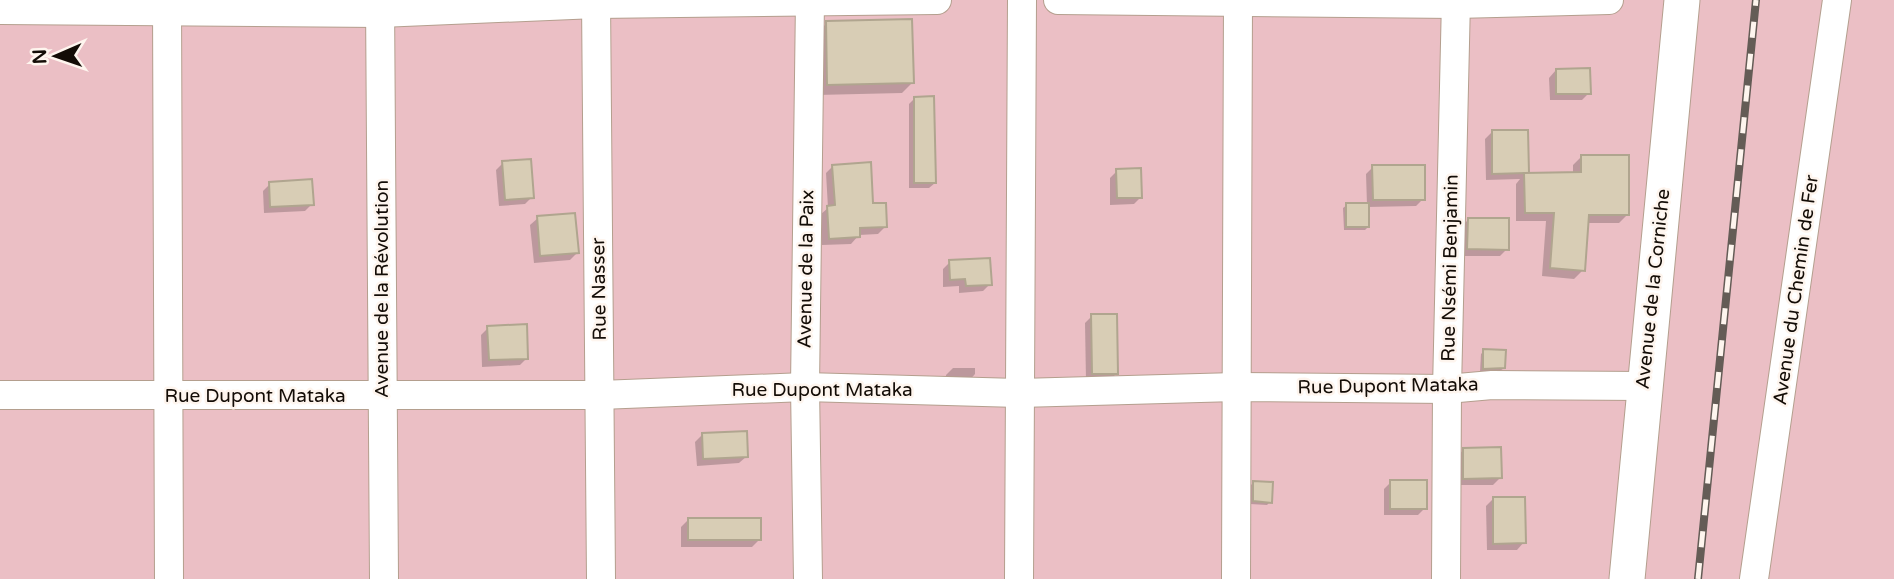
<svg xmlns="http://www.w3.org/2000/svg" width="1894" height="579" font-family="'Varela Round',sans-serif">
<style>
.green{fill:#ebbfc5}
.shadow{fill:#0003}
.building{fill:#d8cdb5;stroke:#b0a58f;stroke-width:2}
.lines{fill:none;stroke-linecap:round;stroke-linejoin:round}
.minor-casing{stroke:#b49f8e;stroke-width:30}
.tertiary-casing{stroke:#b49f8e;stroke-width:37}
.minor{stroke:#fff;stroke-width:28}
.tertiary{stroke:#fff;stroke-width:35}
.rail-casing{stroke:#645c56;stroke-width:8}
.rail{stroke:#fef5ee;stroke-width:5;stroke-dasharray:16;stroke-linecap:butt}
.labels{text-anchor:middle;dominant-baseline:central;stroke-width:5;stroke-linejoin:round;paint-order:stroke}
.street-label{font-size:19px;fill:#130c06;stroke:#fef5ee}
</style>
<rect width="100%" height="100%" fill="#fef5ee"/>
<!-- green -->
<rect class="green" x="0" y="0" width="1894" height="579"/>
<!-- shadow -->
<g class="shadow">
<polygon points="827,23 912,83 902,93 817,95 817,33"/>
<polygon points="1556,70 1589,93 1582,100 1550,100 1549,78"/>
<polygon points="915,98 935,183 929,188 909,188 909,104"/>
<polygon points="1526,131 1525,175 1573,174 1573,165 1582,156 1628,214 1619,223 1586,223 1583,270 1574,279 1542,276 1546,221 1516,221 1516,184 1520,179 1486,180 1485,139 1492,132"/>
<polygon points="503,163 532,197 525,204 499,206 496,170"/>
<polygon points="833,166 872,205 886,226 878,234 859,235 851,244 822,245 821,214 828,208 826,173"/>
<polygon points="1373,167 1423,199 1416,206 1367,207 1368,227 1365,230 1344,230 1343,208 1347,205 1367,205 1366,174"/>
<polygon points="1117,171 1141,197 1134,204 1110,205 1110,178"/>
<polygon points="270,184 312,204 305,211 264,213 263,191"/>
<polygon points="538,218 577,253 570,260 534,263 530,225"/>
<polygon points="1468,220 1507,249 1500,256 1460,256 1461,227"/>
<polygon points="950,262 990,284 983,291 959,293 959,286 943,287 943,269"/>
<polygon points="1092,316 1117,373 1110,380 1086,381 1085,323"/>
<polygon points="488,328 527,358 520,365 482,367 481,335"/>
<polygon points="1484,351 1504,368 1500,371 1480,372 1481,354"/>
<polygon points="953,368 975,368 975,374 968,382 946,381 946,375"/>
<polygon points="702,435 747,456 739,463 697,466 695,442"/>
<polygon points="1464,449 1500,478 1493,485 1457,485 1457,457"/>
<polygon points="1254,482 1270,502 1267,505 1250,504 1250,486"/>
<polygon points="1391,482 1425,508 1418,515 1384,515 1384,489"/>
<polygon points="1493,499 1524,542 1517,550 1487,550 1486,506"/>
<polygon points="688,520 759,540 752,547 681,547 681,527"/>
</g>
<!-- building -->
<g class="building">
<polygon points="912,19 914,83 827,85 826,21"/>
<polygon points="1590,68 1591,94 1556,94 1556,69"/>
<polygon points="934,96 936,183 914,183 914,97"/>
<polygon points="1492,130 1528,130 1529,173 1492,174"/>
<polygon points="1581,155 1629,155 1629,215 1589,215 1585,271 1550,268 1554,213 1525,213 1524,173 1581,172"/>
<polygon points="531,159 534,198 505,200 502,161"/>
<polygon points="871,162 873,203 886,203 887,227 860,228 860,237 829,239 827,206 835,205 832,165"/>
<polygon points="1372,165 1425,165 1425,200 1373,200"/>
<polygon points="1141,168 1142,198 1117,198 1116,169"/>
<polygon points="312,179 314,205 270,207 269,182"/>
<rect x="1346" y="203" width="23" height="24"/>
<polygon points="575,213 579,253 540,256 537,216"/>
<polygon points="1468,218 1509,218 1509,250 1467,249"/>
<polygon points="990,258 992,285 966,286 965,279 950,280 949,260"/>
<polygon points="1091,314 1117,314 1118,374 1092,374"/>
<polygon points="527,324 528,359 489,360 487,326"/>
<polygon points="1483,349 1506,350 1505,368 1483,369"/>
<polygon points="747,431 748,457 703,459 702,433"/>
<polygon points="1501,447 1502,478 1463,479 1463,448"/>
<rect x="1390" y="480" width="37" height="29"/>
<polygon points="1253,481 1273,482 1272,503 1253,501"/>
<polygon points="1493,497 1525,497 1526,543 1493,544"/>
<rect x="688" y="518" width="73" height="22"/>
</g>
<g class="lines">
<!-- minor casing -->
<g class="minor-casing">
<g id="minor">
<polyline points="167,0 169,579"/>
<polyline points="380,0 384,579"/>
<polyline points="596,0 601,579"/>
<polyline points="1058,0 1456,4 1609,0"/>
<polyline points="0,10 380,13 596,4 937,0"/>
<polyline points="0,395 600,395 805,387 1020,393 1236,387 1447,389 1492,385 1643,386"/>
<polyline points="808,579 805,387 810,0"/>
<polyline points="1019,579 1022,0"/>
<polyline points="1236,579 1238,0"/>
<polyline points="1446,579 1447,389 1456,0"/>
<polyline points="1754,579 1837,0"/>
</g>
</g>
<!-- tertiary casing -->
<g class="tertiary-casing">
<polyline id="tertiary" points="1627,579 1682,0"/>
</g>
<!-- minor -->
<use href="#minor" class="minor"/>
<!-- tertiary -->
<use href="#tertiary" class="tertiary"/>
<!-- rail casing -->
<g class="rail-casing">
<polyline id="rail" points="1698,579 1756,0"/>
</g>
<!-- rail -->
<use href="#rail" class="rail"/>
</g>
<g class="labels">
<!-- street labels -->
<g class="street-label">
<text transform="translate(1450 268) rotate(-89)">Rue Nsémi Benjamin</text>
<text transform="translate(806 269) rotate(-89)">Avenue de la Paix</text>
<text transform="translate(382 289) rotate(-90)">Avenue de la Révolution</text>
<text transform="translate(599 289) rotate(-91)">Rue Nasser</text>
<text transform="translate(1653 289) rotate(-84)">Avenue de la Corniche</text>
<text transform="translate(1796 290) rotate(-82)">Avenue du Chemin de Fer</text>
<text transform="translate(1388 386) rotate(-1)">Rue Dupont Mataka</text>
<text x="822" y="390">Rue Dupont Mataka</text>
<text x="255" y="396">Rue Dupont Mataka</text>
</g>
</g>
<!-- north arrow -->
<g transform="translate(56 56) rotate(268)" stroke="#fef5ee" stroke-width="5" paint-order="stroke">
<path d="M0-5L12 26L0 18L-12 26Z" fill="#130c06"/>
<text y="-10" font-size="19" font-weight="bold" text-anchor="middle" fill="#130c06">N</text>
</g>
</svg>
